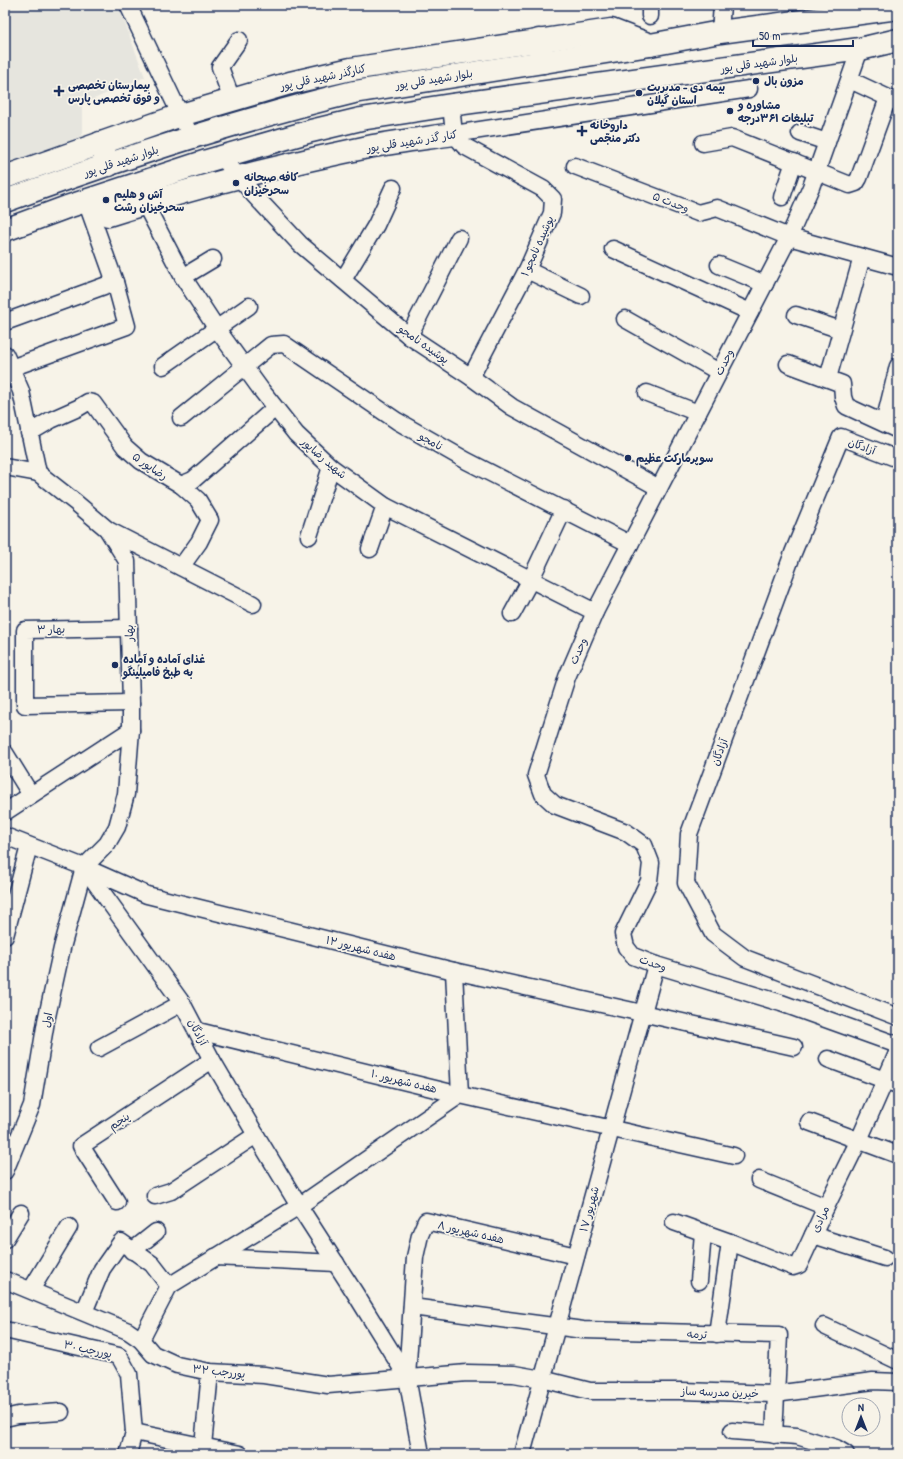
<svg xmlns="http://www.w3.org/2000/svg" width="903" height="1459" font-family="'Patrick Hand','Playpen Sans Arabic',sans-serif">
<style>
.built{fill:#e6e5de}
.lines{fill:none;stroke-linecap:round;stroke-linejoin:round}
.street-casing{stroke:#1b2f5e;stroke-width:19}
.secondary-casing{stroke:#1b2f5e;stroke-width:25}
.highway-casing{stroke:#1b2f5e;stroke-width:25}
.street{stroke:#f7f3e8;stroke-width:16}
.secondary{stroke:#f7f3e8;stroke-width:22}
.highway{stroke:#f7f3e8;stroke-width:22}
.poi-dot{fill:#1b2f5e;stroke:#f7f3e8;stroke-width:1.5}
.labels{text-anchor:middle;dominant-baseline:central;stroke-width:3.5;stroke-linejoin:round;paint-order:stroke}
.street-label{font-size:11px;fill:#1b2f5e;stroke:#f7f3e8}
.poi-label{font-size:11px;font-weight:bold;fill:#1b2f5e;stroke:#f7f3e8;text-anchor:start}
</style>
<rect width="100%" height="100%" fill="#f7f3e8"/>
<filter id="ink" filterUnits="userSpaceOnUse"><feTurbulence type="fractalNoise" baseFrequency=".025" numOctaves="2"/><feDisplacementMap in="SourceGraphic" scale="8" xChannelSelector="R" yChannelSelector="G"/><feConvolveMatrix kernelMatrix="1 2 1 2 8 2 1 2 1" color-interpolation-filters="sRGB"/></filter>
<g filter="url(#ink)">
<!-- built -->
<polygon class="built" points="5,5 118,5 145,77 82,104 82,136 5,165"/>
<g class="lines">
<!-- street casing -->
<g class="street-casing">
<g id="street">
<polyline points="128,5 191,137"/>
<polyline points="650,16 650,5"/>
<polyline points="720,32 722,5"/>
<polyline points="860,49 811,187 789,237 595,612 567,677 536,775 543,794 555,805 626,832 644,845 651,863 649,881 623,934 626,947 633,956 656,965 781,1003 898,1045"/>
<polyline points="850,80 897,102"/>
<polyline points="232,100 220,67 239,40"/>
<polyline points="451,105 454,134"/>
<polyline points="800,133 827,142"/>
<polyline points="454,134 464,146 543,189 553,199 552,213 527,270 471,377"/>
<polyline points="454,134 749,89"/>
<polyline points="703,143 732,138 850,185 856,183 859,178 888,98"/>
<polyline points="222,157 254,195 300,244 409,336 471,377 512,407 659,488"/>
<polyline points="575,166 698,213 717,208 789,237 898,267"/>
<polyline points="782,197 794,162"/>
<polyline points="145,204 183,277 217,329 262,391 296,434 331,467 385,506 595,612"/>
<polyline points="613,249 750,312"/>
<polyline points="719,265 765,284"/>
<polyline points="527,270 581,296"/>
<polyline points="183,277 213,259"/>
<polyline points="343,280 376,225 393,188"/>
<polyline points="796,315 841,330"/>
<polyline points="625,319 719,372"/>
<polyline points="5,322 115,282"/>
<polyline points="409,336 459,238"/>
<polyline points="5,354 21,391 38,473"/>
<polyline points="788,364 842,384 843,397 846,406 898,430"/>
<polyline points="163,366 249,306"/>
<polyline points="11,368 127,326 115,282 86,201"/>
<polyline points="828,378 862,257"/>
<polyline points="647,393 698,413"/>
<polyline points="181,418 271,345 284,344 397,421 467,461 630,544"/>
<polyline points="884,423 898,366"/>
<polyline points="29,433 51,420 78,408 88,402 93,403 125,447 141,461 181,485 193,480 275,408"/>
<polyline points="898,459 841,437 793,553 689,834 686,883 713,934 745,958 898,1017"/>
<polyline points="5,467 38,473 75,502 107,529 127,561 131,703 131,730 126,794 117,827 107,844 84,867 62,948 46,1021 32,1105 5,1171"/>
<polyline points="181,485 198,500 210,520 199,542 181,567"/>
<polyline points="108,530 253,604"/>
<polyline points="309,536 331,467"/>
<polyline points="370,549 385,506"/>
<polyline points="512,614 531,579 564,509"/>
<polyline points="129,628 25,630 25,705 131,703"/>
<polyline points="5,753 31,795"/>
<polyline points="5,812 131,730"/>
<polyline points="5,836 84,867 147,895 454,971 794,1047"/>
<polyline points="84,867 182,1003 212,1060 256,1135 299,1206 355,1293 407,1377 421,1454"/>
<polyline points="5,936 29,846"/>
<polyline points="198,1031 460,1095 734,1156"/>
<polyline points="99,1048 182,1003"/>
<polyline points="828,1059 898,1085"/>
<polyline points="809,1122 898,1155"/>
<polyline points="759,1180 826,1207"/>
<polyline points="155,1196 171,1191 256,1135"/>
<polyline points="117,1202 81,1146 212,1060"/>
<polyline points="674,1222 730,1242 793,1267 799,1265 826,1207 859,1140 898,1051"/>
<polyline points="813,1235 885,1258"/>
<polyline points="5,1239 21,1213"/>
<polyline points="132,1251 156,1232"/>
<polyline points="215,1257 336,1263"/>
<polyline points="5,1280 128,1331 141,1340 153,1354 177,1365 210,1372 264,1375 328,1385 467,1373 514,1374 542,1379 590,1391 682,1391 775,1394 873,1381 898,1382"/>
<polyline points="699,1281 703,1233"/>
<polyline points="169,1286 299,1206 460,1095 454,971"/>
<polyline points="31,1290 69,1227"/>
<polyline points="412,1307 583,1330 779,1335 774,1435"/>
<polyline points="84,1312 102,1269 121,1242 152,1264 169,1286 141,1340"/>
<polyline points="824,1326 898,1361"/>
<polyline points="5,1330 119,1356 129,1374 134,1432 128,1454"/>
<polyline points="717,1334 730,1242"/>
<polyline points="407,1377 415,1257 420,1235 426,1221 576,1256"/>
<polyline points="5,1418 18,1415 61,1412"/>
<polyline points="732,1431 797,1436 836,1448 846,1454"/>
<polyline points="134,1432 240,1454"/>
<polyline points="203,1446 210,1372"/>
<polyline points="522,1454 656,965"/>
</g>
</g>
<!-- secondary casing -->
<g class="secondary-casing">
<g id="secondary">
<polyline points="5,177 181,115 290,83 351,69 611,30 650,45"/>
<path d="M 86,201 L 108,215 C 195,187 284,164 373,146 C 400,141 427,138 454,134"/>
</g>
</g>
<!-- highway casing -->
<g class="highway-casing">
<g id="highway">
<polyline points="539,40 543,62"/>
<polyline points="100,143 109,165"/>
<path d="M 5,201 C 119,159 235,121 354,92 L 650,45 L 720,32 L 898,8"/>
<polyline points="5,230 67,207 207,161 311,131 361,119 451,105 860,49 898,40"/>
</g>
</g>
<!-- street -->
<use href="#street" class="street"/>
<!-- secondary -->
<use href="#secondary" class="secondary"/>
<!-- highway -->
<use href="#highway" class="highway"/>
</g>
</g>
<!-- markers -->
<g class="poi-dot">
<circle cx="756" cy="81" r="4"/>
<path d="M57 85h4v4h4v4h-4v4h-4v-4h-4v-4h4z"/>
<circle cx="639" cy="93" r="4"/>
<circle cx="730" cy="111" r="4"/>
<path d="M580 125h4v4h4v4h-4v4h-4v-4h-4v-4h4z"/>
<circle cx="236" cy="183" r="4"/>
<circle cx="106" cy="200" r="4"/>
<circle cx="628" cy="458" r="4"/>
<circle cx="115" cy="665" r="4"/>
</g>
<g class="labels">
<!-- street labels -->
<g class="street-label">
<text transform="translate(759 63) rotate(-8)">بلوار شهید قلی پور</text>
<text transform="translate(323 77) rotate(-12)">کنارگذر شهید قلی پور</text>
<text transform="translate(434 79) rotate(-9)">بلوار شهید قلی پور</text>
<text transform="translate(412 141) rotate(-9)">کنار گذر شهید قلی پور</text>
<text transform="translate(121 161) rotate(-18)">بلوار شهید قلی پور</text>
<text transform="translate(671 202) rotate(21)">وحدت ۵</text>
<text transform="translate(537 246) rotate(-66)">پوشیده نامجو ۱</text>
<text transform="translate(424 344) rotate(35)">پوشیده نامجو</text>
<text transform="translate(724 362) rotate(-63)">وحدت</text>
<text transform="translate(431 441) rotate(30)">نامجو</text>
<text transform="translate(862 446) rotate(21)">آزادگان</text>
<text transform="translate(324 458) rotate(41)">شهید رضاپور</text>
<text transform="translate(150 466) rotate(34)">رضاپور ۵</text>
<text transform="translate(51 629) rotate(-1)">بهار ۳</text>
<text transform="translate(129 633) rotate(-91)">بهار</text>
<text transform="translate(578 651) rotate(-66)">وحدت</text>
<text transform="translate(719 752) rotate(-70)">آزادگان</text>
<text transform="translate(361 948) rotate(14)">هفده شهریور ۱۲</text>
<text transform="translate(653 963) rotate(20)">وحدت</text>
<text transform="translate(47 1020) rotate(-79)">اول</text>
<text transform="translate(198 1032) rotate(62)">آزادگان</text>
<text transform="translate(404 1081) rotate(14)">هفده شهریور ۱۰</text>
<text transform="translate(119 1121) rotate(-33)">پنجم</text>
<text transform="translate(589 1209) rotate(-75)">۱۷ شهریور</text>
<text transform="translate(820 1219) rotate(-65)">مرادی</text>
<text transform="translate(471 1232) rotate(13)">هفده شهریور ۸</text>
<text transform="translate(697 1334) rotate(2)">ترمه</text>
<text transform="translate(88 1349) rotate(12)">پوررجب ۳۰</text>
<text transform="translate(219 1371) rotate(6)">پوررجب ۳۲</text>
<text transform="translate(720 1392) rotate(2)">خیرین مدرسه ساز</text>
</g>
<!-- poi labels -->
<g class="poi-label">
<text x="764" y="81">مزون بال</text>
<text x="68" y="85">بیمارستان تخصصی<tspan x="68" dy="13">و فوق تخصصی پارس</tspan></text>
<text x="647" y="87">بیمه دی - مدیربت<tspan x="647" dy="13">استان گیلان</tspan></text>
<text x="738" y="105">مشاوره و<tspan x="738" dy="13">تبلیغات ۳۶۱درجه</tspan></text>
<text x="590" y="125">داروخانه<tspan x="590" dy="13">دکتر منجّمی</tspan></text>
<text x="244" y="177">کافه صبحانه<tspan x="244" dy="13">سحرخیزان</tspan></text>
<text x="114" y="194">آش و هلیم<tspan x="114" dy="13">سحرخیزان رشت</tspan></text>
<text x="636" y="458">سوپرمارکت عظیم</text>
<text x="123" y="659">غذای آماده و آماده<tspan x="123" dy="13">به طبخ فامیلینگو</tspan></text>
</g>
</g>
<!-- margin -->
<rect width="903" height="1459" fill="none" stroke="#f7f3e8" stroke-width="20"/>
<rect x="10" y="10" width="883" height="1439" fill="none" stroke="#1b2f5e" stroke-width="1.5" filter="url(#ink)"/>
<!-- north arrow -->
<g transform="translate(861 1417)"><circle r="19" fill="#f7f3e8" stroke="#9fa5b1"/>
<path d="M0-3L7 15L0 10L-7 15Z" fill="#1b2f5e"/>
<text y="-6" font-size="11" font-weight="bold" text-anchor="middle" fill="#1b2f5e">N</text>
</g>
<!-- scale -->
<path d="M753 40v6h100v-6" fill="none" stroke="#1b2f5e" stroke-width="2"/>
<text x="759" y="40" font-size="12" fill="#1b2f5e" stroke="#f7f3e8" stroke-width="3" paint-order="stroke">50 m</text>
</svg>
